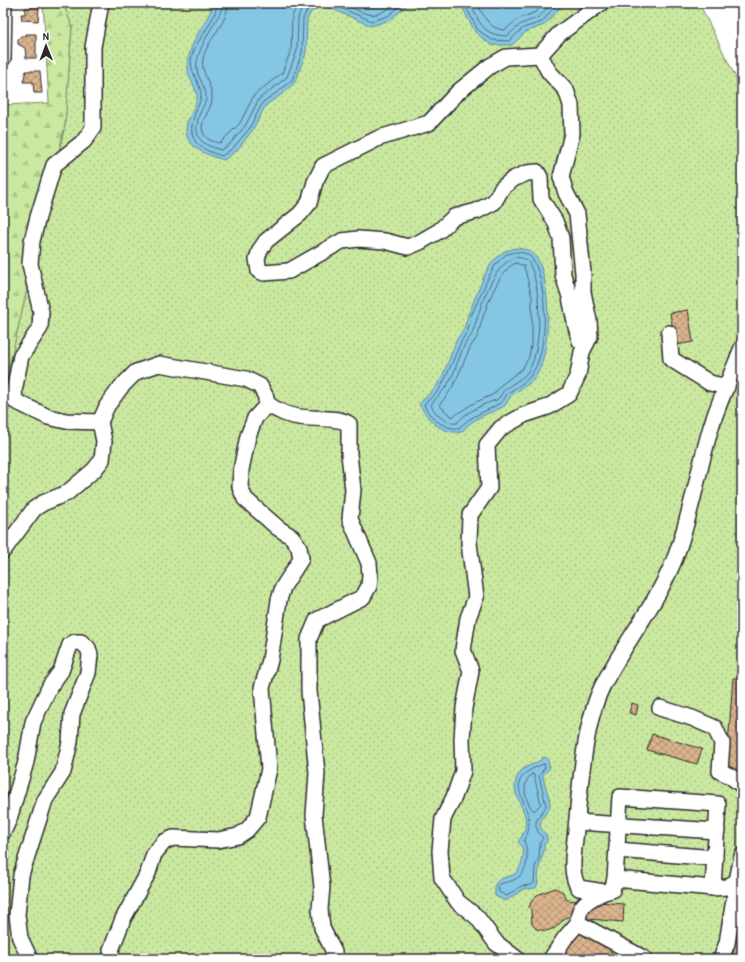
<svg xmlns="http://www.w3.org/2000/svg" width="745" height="962" font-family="'Patrick Hand',sans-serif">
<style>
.grass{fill:url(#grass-dots);stroke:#7a8a66}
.forest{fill:url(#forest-firs);stroke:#7a8a66}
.water{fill:#85c6e5;stroke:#61889b}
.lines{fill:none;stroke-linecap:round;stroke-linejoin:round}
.shore{stroke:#4f6975;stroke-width:1}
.building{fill:url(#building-cross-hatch);stroke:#2b2b2b}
.minor-casing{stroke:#2b2b2b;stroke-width:18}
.minor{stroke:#fff;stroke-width:15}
</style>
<defs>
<pattern id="grass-dots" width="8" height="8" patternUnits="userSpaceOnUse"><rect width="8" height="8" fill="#cae8a0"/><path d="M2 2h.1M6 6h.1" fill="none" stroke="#aec78a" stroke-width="1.8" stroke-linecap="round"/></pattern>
<pattern id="forest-firs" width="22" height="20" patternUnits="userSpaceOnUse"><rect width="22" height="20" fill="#cae8a0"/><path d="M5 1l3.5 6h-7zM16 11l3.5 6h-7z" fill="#aec78a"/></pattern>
<pattern id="building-cross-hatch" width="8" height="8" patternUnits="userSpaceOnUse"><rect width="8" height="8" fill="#dbb38c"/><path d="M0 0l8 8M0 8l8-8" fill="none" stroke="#b29273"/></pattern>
</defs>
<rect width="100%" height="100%" fill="#fff"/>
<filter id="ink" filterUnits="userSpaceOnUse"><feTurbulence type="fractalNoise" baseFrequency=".025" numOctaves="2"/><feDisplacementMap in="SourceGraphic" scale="8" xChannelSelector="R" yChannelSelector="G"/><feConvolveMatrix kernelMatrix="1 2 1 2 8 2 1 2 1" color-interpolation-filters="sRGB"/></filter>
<g filter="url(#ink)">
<!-- grass -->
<polygon class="grass" points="63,3 699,3 742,90 742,959 3,959 3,393 65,125 72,26"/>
<!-- forest -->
<polygon class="forest" points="43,3 63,3 72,26 65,125 3,393 3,105 49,103"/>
<!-- water -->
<g class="water">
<path d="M 214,3 L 409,3 L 390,20 L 371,26 L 330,8 L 319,7 L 310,13 L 307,20 L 306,53 L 295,82 L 281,95 L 266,105 L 252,131 L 236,151 L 224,160 C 207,155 181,147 187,123 C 190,115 196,106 197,97 C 197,88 189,80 188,71 C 185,46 206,25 214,3 Z"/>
<polygon points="460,3 561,3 560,8 544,25 526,32 512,45 491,45 475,32"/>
<path d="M 515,248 C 523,249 531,249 536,257 C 552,280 552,357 534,379 C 527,387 516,390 510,397 C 507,401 507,405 503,407 C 488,414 472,418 462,432 C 441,434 429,421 419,404 L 436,387 L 443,375 L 457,339 L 464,329 L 468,315 L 485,274 L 493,261 L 503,252 Z"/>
<path d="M 543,757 L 547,758 L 550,768 L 543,775 C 544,785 549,794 550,803 C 551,813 539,816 540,826 C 541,830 546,833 547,837 L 547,842 L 544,844 C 545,855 540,858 539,868 C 538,875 539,881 536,888 L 523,889 L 506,901 L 495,896 L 495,884 C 506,870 517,885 523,857 C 524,851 523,846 518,842 C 540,813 507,801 517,777 C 522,764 537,766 543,757 Z"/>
</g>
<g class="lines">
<!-- shore -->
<g class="shore">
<path d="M 217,3 C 216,22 198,37 192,55 C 188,70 199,80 201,93 C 201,100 199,104 196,111 C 185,139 196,148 222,156 L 233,148 L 249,129 L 263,102 L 279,91 L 292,80 L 302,53 L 303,19 L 307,10 L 318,3 L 331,4 L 372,21 L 388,16 L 403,3"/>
<path d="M 222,3 L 221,11 C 213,27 194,53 197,70 C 199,81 207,88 206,99 C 205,104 202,109 200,113 C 192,136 199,144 221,150 L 230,144 L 245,126 L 259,99 L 287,77 L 297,51 L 298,18 L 302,8 L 309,3"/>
<path d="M 228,3 C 228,24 207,39 203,59 C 200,73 213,85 212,100 C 211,111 199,121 203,132 C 205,140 214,142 220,143 L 240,123 L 254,95 L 282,73 L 291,50 L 292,16 L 299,3"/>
<path d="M 341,3 C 366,13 373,23 395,3"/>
<polyline points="464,3 478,30 492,40 509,41 523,28 542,22 557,3"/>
<path d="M 470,3 C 480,23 482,35 507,36 L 521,24 L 539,17 L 552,3"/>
<path d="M 477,3 C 484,16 488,29 505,30 L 518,19 L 536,12 L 544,3"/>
<path d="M 515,252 C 522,252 529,253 533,260 C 548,285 549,352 531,375 C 525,384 515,387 507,394 C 505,397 504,401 500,403 C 486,412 471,415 459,428 C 446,430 428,418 424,404 L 439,390 L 446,377 L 461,342 L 468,330 L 471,316 L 489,276 L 496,264 L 505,255 Z"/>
<path d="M 516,257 C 521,258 526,258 529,263 C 542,286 543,352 527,373 C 521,380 513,383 505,389 C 502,392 501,396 498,399 C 496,401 492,401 490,402 C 478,407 465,413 457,423 C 447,425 434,413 431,405 C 437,396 444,391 450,381 C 456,369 459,356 465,344 C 467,340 472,336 473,331 C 481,308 491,265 516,257 Z"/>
<path d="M 516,263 L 524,266 L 532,297 L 532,340 L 529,357 L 522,369 L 501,385 L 494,394 L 474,403 L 452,417 L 439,405 C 456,387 460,369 470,348 C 472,344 476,340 478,335 C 480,330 480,325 482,320 C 487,305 500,268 516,263 Z"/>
<path d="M 544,764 L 545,767 L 539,776 L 546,805 C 544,813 532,819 537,829 C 538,833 541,835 543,838 L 540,843 L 539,858 L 535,867 L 534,883 L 531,885 L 521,886 L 507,896 L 499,892 L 498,885 C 503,882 511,882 516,879 C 529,871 529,853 524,841 C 545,805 489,783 544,764 Z"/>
<path d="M 532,774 L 534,775 L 541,804 L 534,811 C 525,802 520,783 532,774 Z"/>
</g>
</g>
<!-- building -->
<g class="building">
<polygon points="25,8 39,8 38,21 22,20 21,14 25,14"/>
<polygon points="26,34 36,34 36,58 26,58 25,48 18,44 18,39 21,36 26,36"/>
<polygon points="26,71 40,71 42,93 34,93 33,82 23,82"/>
<polygon points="688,310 693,342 676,345 670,313"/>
<polygon points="733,678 742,678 742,773 726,772"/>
<polygon points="632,703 638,705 636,715 629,713"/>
<polygon points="652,734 702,749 697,764 647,750"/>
<polygon points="555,888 563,892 567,900 624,904 623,922 566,917 555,928 546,931 536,929 532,924 531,910 529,908 531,902 537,895"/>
<polygon points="742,922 742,959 731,959 736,941 739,941 740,935 735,929"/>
<polygon points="586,930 613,948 608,959 551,959 549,954"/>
</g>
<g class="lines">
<!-- minor casing -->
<g class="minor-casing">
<g id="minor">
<polyline points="101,3 93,47 93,128 84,141 54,165 38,217 32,241 30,264 41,312 40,328 21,356 14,391 15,401 48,417 66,421 100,422 107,406 121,387 136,372 159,364 246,379 260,386 266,397 266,406 255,418 248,436 241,470 240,487 245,499 278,528 292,537 299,547 301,559 283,587 279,600 270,660 262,688 269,769 258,817 247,830 238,836 218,840 173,838 164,842 154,854 148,873 123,919 111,950 112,959"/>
<polyline points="540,55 506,57 490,66 458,92 429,123 379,138 323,166 315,182 309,203 300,214 266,241 260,250 257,259 259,271 264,273 289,271 342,241 358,239 385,241 408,247 420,242 439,231 454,217 477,211 494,202 502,188 513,179 527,173 537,172 540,177 541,199 555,221 561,238 563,275 570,297 576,327 580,341 586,344"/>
<polyline points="3,58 4,3"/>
<polyline points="669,333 671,359 710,383 727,387"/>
<path d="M 266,403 C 276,410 287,416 299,417 C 310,419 341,417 349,424 L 349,454 L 353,490 L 350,519 L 369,563 L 370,575 L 369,586 L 363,597 L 317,620 L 309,639 L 309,691 L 317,773 L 314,815 L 322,887 L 320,909 L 322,928 L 334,952 L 335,959"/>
<polyline points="3,551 34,509 43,503 67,493 94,470 102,460 104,441 100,422"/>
<polyline points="660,708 692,718 715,728 722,743 720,771 730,776 742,785"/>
<polyline points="577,822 717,831"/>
<polyline points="3,832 9,819 26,762 33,722 50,686 61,671 70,645 75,642 81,642 88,648 90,655 88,673 72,714 70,742 63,772 45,800 21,875 17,915 20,938 30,959"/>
<polyline points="617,850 715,858"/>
<polyline points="615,879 713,888 727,887 737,881 742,856"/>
<path d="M 713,888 L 718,804 L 620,797 L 615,879 L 612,890 L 604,892 L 579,888 C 568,873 575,846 576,829 C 580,788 584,724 602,687 C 624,643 657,604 675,558 C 691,516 698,471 711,427 C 719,401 732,374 742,348"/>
<polyline points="578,923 645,959"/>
<polyline points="517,959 496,943 477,917 458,902 442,878 440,851 443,819 454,797 463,771 462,739 464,708 471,671 463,650 468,618 476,597 469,543 470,515 489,488 487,445 501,428 524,415 548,407 569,394 578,375 582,352 590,336 589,321 583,292 583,273 577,214 566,193 561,177 572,134 571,105 566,90 549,72 540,55 559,34 601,3"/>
<path d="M 551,959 L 565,938 L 578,923 C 578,904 588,900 604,892"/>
<polyline points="721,959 727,943 737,881"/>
</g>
</g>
<!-- minor -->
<use href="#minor" class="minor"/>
</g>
</g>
<!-- margin -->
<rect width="745" height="962" fill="none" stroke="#fff" stroke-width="16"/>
<rect x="8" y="8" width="729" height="946" fill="none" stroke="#2b2b2b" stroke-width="1.5" filter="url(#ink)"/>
<!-- north arrow -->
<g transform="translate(46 46) rotate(359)" stroke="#ffffff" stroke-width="3" paint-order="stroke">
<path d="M0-3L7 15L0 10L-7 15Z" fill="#2b2b2b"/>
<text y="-6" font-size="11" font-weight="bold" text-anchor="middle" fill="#2b2b2b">N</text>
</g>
</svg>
